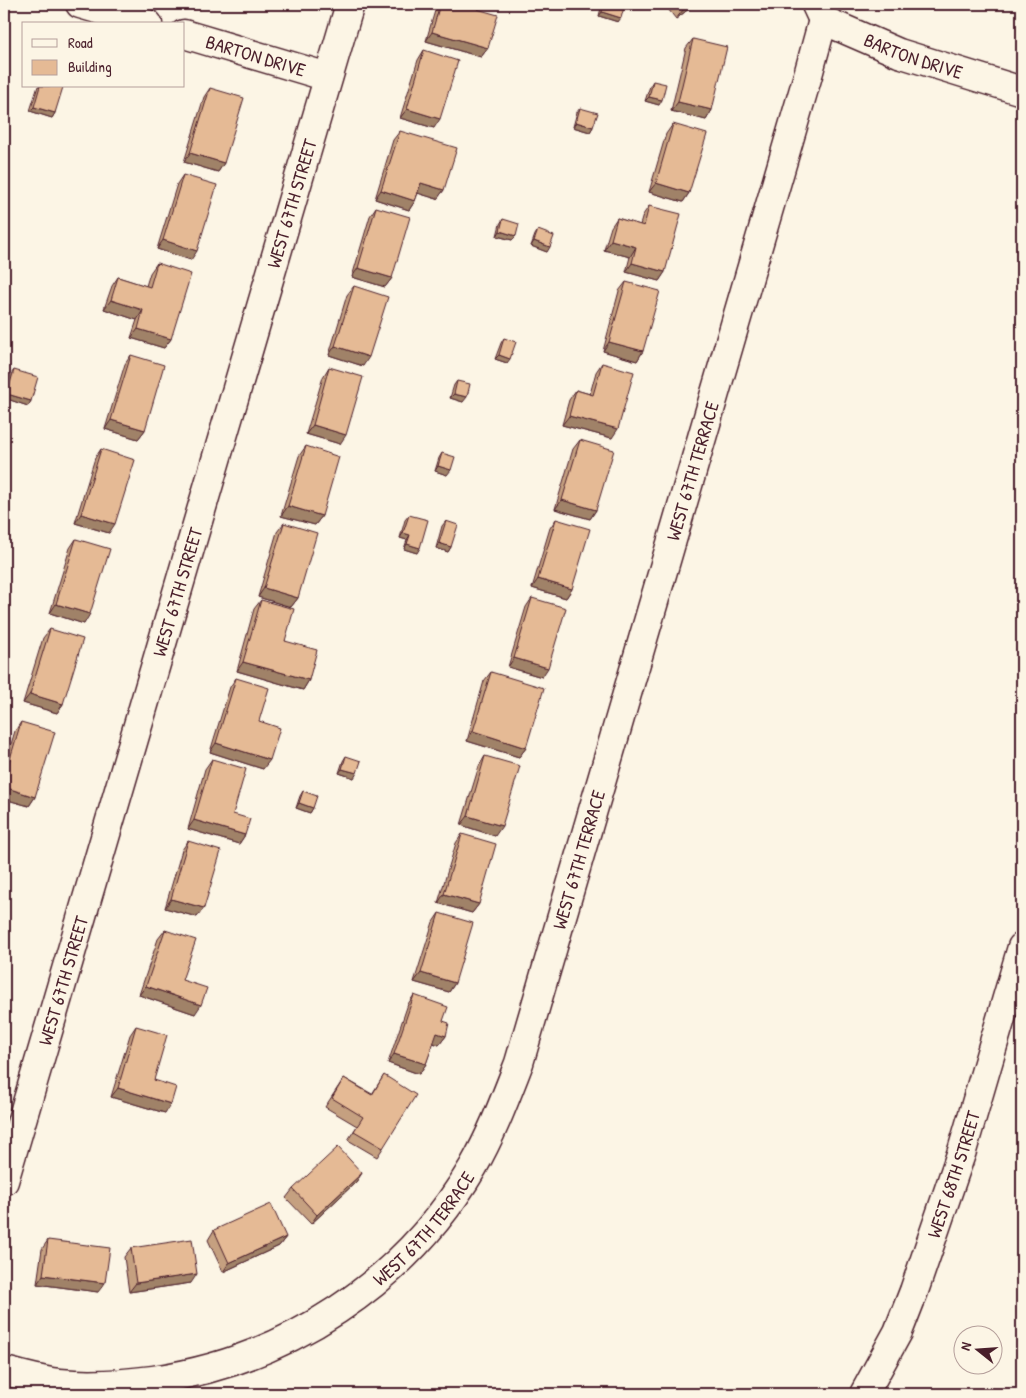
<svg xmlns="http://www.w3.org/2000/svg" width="1026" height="1398" font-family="'Patrick Hand',sans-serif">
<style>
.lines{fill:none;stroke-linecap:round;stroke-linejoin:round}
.minor-casing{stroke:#4a1f2b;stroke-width:31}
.minor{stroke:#fcf5e5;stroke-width:28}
.wall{fill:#c5a080;stroke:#4a1f2b}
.shaded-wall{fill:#a08268;stroke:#4a1f2b}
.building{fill:#e5ba95;stroke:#4a1f2b}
.labels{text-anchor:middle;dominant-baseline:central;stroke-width:4;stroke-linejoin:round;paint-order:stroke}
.street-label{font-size:19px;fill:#4a1f2b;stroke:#fcf5e5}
</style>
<rect width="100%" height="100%" fill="#fcf5e5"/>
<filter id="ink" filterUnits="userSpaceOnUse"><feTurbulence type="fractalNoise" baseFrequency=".02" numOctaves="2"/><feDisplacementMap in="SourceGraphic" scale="10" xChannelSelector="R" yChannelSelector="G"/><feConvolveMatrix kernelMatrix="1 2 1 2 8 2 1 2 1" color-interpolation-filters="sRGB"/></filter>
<g filter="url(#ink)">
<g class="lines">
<!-- minor casing -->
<g class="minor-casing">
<g id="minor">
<polyline points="80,4 148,24"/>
<path id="s1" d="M 816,5 L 823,20 L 899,53 L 1022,91"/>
<path id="s2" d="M 184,34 L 328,77"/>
<path id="s3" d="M 4,1181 L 350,4"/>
<path id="s4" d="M 4,1371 C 22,1375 41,1381 59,1383 C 91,1386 122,1384 153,1380 C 286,1361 405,1283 473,1167 C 492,1134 505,1099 519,1063 L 808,75 L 823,20"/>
<path id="s5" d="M 864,1394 L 898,1332 L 914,1291 L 962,1151 L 1022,947"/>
</g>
</g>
<!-- minor -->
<use href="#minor" class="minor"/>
</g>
<!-- wall -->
<g class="wall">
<polygon points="437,4 479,4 477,9 488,48 481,57 426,41"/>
<polygon points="602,4 625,4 618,22 599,16"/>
<polygon points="664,4 695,4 676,19"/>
<polygon points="693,39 712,110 706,120 671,111 686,48"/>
<polygon points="424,50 434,128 400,118 418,60"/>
<polygon points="653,81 659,105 645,101 650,86"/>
<polygon points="38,86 59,86 55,113 52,118 30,111"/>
<polygon points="210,88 224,163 218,172 184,162 204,97"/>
<polygon points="580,108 593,127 590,132 573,127 577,112"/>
<polygon points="673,124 689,193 683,202 649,192 666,134"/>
<polygon points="400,131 444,190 437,199 418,193 415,201 409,210 375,199 393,140"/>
<polygon points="183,175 191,260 157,249 177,184"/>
<polygon points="649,206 665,272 659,281 626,272 630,257 604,250 611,227 617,218 640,225 643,215"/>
<polygon points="376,207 392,278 385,287 352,277 370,216"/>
<polygon points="503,219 512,240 497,236 500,224"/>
<polygon points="538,230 547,252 531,246 535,235"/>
<polygon points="157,263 171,339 164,348 131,338 137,320 104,309 112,286 118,277 146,286 150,273"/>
<polygon points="626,282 643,351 637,361 603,351 619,291"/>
<polygon points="354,286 363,366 329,355 347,295"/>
<polygon points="504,338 507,363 495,359 501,343"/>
<polygon points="131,355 145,430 138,439 105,429 125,364"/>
<polygon points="602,363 612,438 562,425 569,400 576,390 590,394 596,372"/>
<polygon points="329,367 340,444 306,434 323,377"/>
<polygon points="14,370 31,401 28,406 4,398 11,374"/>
<polygon points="457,381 463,402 450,398 454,385"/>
<polygon points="580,440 596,510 590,519 555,509 573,449"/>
<polygon points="306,446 322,516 315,525 281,516 299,456"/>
<polygon points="101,449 109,533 75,523 95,458"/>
<polygon points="442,453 447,475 435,471 439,458"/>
<polygon points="409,515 417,553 404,549 407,540 400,538 405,520"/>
<polygon points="556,519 572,589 566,598 532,588 550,528"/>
<polygon points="446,521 451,547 448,552 436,548 442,526"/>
<polygon points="284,523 298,598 291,607 258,597 277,532"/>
<polygon points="76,539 84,624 50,613 70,548"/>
<polygon points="532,598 542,677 508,667 526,607"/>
<polygon points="261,600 309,680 303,690 237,671 254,609"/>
<polygon points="50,629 63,704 57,713 23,703 43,638"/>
<polygon points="491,672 526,748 519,757 467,741 484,681"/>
<polygon points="236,678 259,721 263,769 210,752 230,687"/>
<polygon points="21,722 35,797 29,806 4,799 4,767 15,731"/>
<polygon points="346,756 354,778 339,773 343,761"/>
<polygon points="485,756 495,836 461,825 479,766"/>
<polygon points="212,759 233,814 245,835 239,844 188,829 205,769"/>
<polygon points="303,791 313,808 310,813 296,808 300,796"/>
<polygon points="462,834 479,904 472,913 438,903 456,843"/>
<polygon points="188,841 204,908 197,917 165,908 182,850"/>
<polygon points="439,913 455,983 449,992 414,982 433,922"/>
<polygon points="165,930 182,980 195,1014 139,995 158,939"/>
<polygon points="414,995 443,1021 446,1036 439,1045 433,1043 426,1064 419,1074 388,1063 408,1004"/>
<polygon points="136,1026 165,1113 111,1097 130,1035"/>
<polygon points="384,1075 383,1148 377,1157 348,1140 357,1126 325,1107 344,1078 372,1094"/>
<polygon points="362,1173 356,1182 311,1224 286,1198 293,1189"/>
<polygon points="214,1230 286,1237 279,1246 223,1272 208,1240"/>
<polygon points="48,1240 98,1292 37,1284 42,1249"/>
<polygon points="131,1248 191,1283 129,1292 124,1257"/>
</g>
<!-- shaded-wall -->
<g class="shaded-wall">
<polygon points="690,4 695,4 676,19 683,10"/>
<polygon points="602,12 621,18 618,22 599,16"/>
<polygon points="432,32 488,48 481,57 426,41"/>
<polygon points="649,97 662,100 659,105 645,101"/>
<polygon points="678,102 712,110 706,120 671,111"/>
<polygon points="34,107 55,113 52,118 30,111"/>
<polygon points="407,109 440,119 434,128 400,118"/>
<polygon points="576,122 593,127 590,132 573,127"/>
<polygon points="190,153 224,163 218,172 184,162"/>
<polygon points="421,183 444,190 437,199 414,192"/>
<polygon points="656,183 689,193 683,202 649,192"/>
<polygon points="381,190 415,201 409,210 375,199"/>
<polygon points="500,231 516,236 512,240 497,236"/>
<polygon points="163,240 197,251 191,260 157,249"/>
<polygon points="611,240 636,247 630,257 604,250"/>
<polygon points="534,241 550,247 547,252 531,246"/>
<polygon points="632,263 665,272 659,281 626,272"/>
<polygon points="358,268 392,278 385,287 352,277"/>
<polygon points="111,300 143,310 137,320 104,309"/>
<polygon points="138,329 171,339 164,348 131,338"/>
<polygon points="609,342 643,351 637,361 603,351"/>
<polygon points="335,346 369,357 363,366 329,355"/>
<polygon points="499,355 510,359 507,363 495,359"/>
<polygon points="7,394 31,401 28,406 4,398"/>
<polygon points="454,394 467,397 463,402 450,398"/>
<polygon points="569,416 618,429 612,438 562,425"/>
<polygon points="111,420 145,430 138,439 105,429"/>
<polygon points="313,425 346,435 340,444 306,434"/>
<polygon points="438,466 451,470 447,475 435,471"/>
<polygon points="562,500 596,510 590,519 555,509"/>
<polygon points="288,506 322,516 315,525 281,516"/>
<polygon points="81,514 115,524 109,533 75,523"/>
<polygon points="403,533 410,535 407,540 400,538"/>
<polygon points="439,543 451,547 448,552 436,548"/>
<polygon points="407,544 420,548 417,553 404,549"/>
<polygon points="538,579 572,589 566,598 532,588"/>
<polygon points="264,588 298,598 291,607 258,597"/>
<polygon points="56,604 90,614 84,624 50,613"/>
<polygon points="514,658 548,668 542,677 508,667"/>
<polygon points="243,662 309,680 303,690 237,671"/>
<polygon points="30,694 63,704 57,713 23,703"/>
<polygon points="473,731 526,748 519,757 467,741"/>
<polygon points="216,743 270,760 263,769 210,752"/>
<polygon points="342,769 357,773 354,778 339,773"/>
<polygon points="4,787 35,797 29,806 4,799"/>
<polygon points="299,803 313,808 310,813 296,808"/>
<polygon points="468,816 502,826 495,836 461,825"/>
<polygon points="194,820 245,835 239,844 188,829"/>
<polygon points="444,894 479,904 472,913 438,903"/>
<polygon points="171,899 204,908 197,917 165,908"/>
<polygon points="421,973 455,983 449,992 414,982"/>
<polygon points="146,986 201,1005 195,1014 139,995"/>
<polygon points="437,1033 446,1036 439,1045 431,1042"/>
<polygon points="394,1054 426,1064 419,1074 388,1063"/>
<polygon points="118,1088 171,1104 165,1113 111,1097"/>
<polygon points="362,1173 356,1182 311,1224 317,1215"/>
<polygon points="286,1237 279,1246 223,1272 229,1263"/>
<polygon points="197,1274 191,1283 129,1292 136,1283"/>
<polygon points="43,1275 105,1283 98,1292 37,1284"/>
</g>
<!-- building -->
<g class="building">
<polygon points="440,4 479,4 477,9 498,15 488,48 432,32"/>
<polygon points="604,4 625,4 621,18 602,12"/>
<polygon points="678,4 690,4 683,10"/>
<polygon points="693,39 727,47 712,110 678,102"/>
<polygon points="424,50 458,61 440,119 407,109"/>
<polygon points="653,81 666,84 662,100 649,97"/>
<polygon points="40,86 59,86 63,87 55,113 34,107"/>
<polygon points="210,88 244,98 224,163 190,153"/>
<polygon points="580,108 598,113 593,127 576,122"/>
<polygon points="673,124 707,134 689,193 656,183"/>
<polygon points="400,131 457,148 444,190 421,183 415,201 381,190"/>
<polygon points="183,175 217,185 197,251 163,240"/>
<polygon points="649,206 681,214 665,272 632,263 636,247 611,240 617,218 644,226"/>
<polygon points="376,207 410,217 392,278 358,268"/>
<polygon points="503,219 519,224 516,236 500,231"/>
<polygon points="538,230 554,236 550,247 534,241"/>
<polygon points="157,263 191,274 171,339 138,329 143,310 111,300 118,277 150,287"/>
<polygon points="626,282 660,291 643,351 609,342"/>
<polygon points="354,286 388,297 369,357 335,346"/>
<polygon points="504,338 516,342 510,359 499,355"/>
<polygon points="131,355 164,365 145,430 111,420"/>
<polygon points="602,363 634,372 618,429 569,416 576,390 593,395"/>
<polygon points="329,367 363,377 346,435 313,425"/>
<polygon points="14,370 38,377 31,401 7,394"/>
<polygon points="457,381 470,384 467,397 454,394"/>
<polygon points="580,440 614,450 596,510 562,500"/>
<polygon points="306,446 339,457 322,516 288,506"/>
<polygon points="101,449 135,460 115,524 81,514"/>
<polygon points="442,453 455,457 451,470 438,466"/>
<polygon points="409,515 428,520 420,548 407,544 410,535 403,533"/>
<polygon points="556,519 590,529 572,589 538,579"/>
<polygon points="446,521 458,525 451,547 439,543"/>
<polygon points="284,523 317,533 298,598 264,588"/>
<polygon points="76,539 110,549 90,614 56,604"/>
<polygon points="532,598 566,608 548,668 514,658"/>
<polygon points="261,600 294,609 285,641 317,650 309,680 243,662"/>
<polygon points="50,629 83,639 63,704 30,694"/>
<polygon points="491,672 544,688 526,748 473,731"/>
<polygon points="236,678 269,688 259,721 280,728 270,760 216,743"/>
<polygon points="21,722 55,732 35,797 4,787 4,779"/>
<polygon points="346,756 361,761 357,773 342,769"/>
<polygon points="485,756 520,766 502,826 468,816"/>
<polygon points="212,759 246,769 233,814 250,819 245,835 194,820"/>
<polygon points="303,791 317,796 313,808 299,803"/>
<polygon points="462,834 496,844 479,904 444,894"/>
<polygon points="188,841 221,851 204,908 171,899"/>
<polygon points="439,913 473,923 455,983 421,973"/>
<polygon points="165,930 196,940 182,980 207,988 201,1005 146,986"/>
<polygon points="414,995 448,1007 443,1021 449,1023 446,1036 437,1033 426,1064 394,1054"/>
<polygon points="136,1026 167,1035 154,1080 176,1087 171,1104 118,1088"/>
<polygon points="384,1075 416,1095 383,1148 354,1131 363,1117 332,1098 344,1078 372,1095"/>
<polygon points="338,1147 362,1173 317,1215 293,1189"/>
<polygon points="271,1204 286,1237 229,1263 214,1230"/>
<polygon points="192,1239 197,1274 136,1283 131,1248"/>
<polygon points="48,1240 110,1248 105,1283 43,1275"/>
</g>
</g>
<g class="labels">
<!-- street labels -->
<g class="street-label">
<text stroke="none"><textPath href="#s1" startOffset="114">BARTON DRIVE</textPath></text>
<text stroke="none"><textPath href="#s2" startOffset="75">BARTON DRIVE</textPath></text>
<text stroke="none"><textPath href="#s3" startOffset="1019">WEST 67TH STREET</textPath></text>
<text stroke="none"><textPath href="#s4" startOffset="1279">WEST 67TH TERRACE</textPath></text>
<text stroke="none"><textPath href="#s3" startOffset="614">WEST 67TH STREET</textPath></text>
<text stroke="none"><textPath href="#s4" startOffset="874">WEST 67TH TERRACE</textPath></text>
<text stroke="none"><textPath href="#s3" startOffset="209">WEST 67TH STREET</textPath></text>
<text stroke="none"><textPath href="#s5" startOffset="238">WEST 68TH STREET</textPath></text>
<text stroke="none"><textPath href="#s4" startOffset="469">WEST 67TH TERRACE</textPath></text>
</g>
</g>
<!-- margin -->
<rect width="1026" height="1398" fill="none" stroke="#fcf5e5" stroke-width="20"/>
<rect x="10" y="10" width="1006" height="1378" fill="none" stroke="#4a1f2b" stroke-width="2" filter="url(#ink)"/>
<!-- legend -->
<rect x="22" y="22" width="162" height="65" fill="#fcf5e5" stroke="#b59f9b"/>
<rect x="32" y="39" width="25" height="8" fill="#fcf5e5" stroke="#b59f9b"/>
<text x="68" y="48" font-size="15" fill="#4a1f2b">Road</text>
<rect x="32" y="60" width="25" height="15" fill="#e5ba95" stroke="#b59f9b"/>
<text x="68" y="72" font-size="15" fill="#4a1f2b">Building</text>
<!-- north arrow -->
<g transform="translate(978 1350) rotate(287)"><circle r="24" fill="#fcf5e5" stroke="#b59f9b"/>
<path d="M0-4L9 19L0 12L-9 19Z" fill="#4a1f2b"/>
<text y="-8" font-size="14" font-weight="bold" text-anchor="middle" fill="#4a1f2b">N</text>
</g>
</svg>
